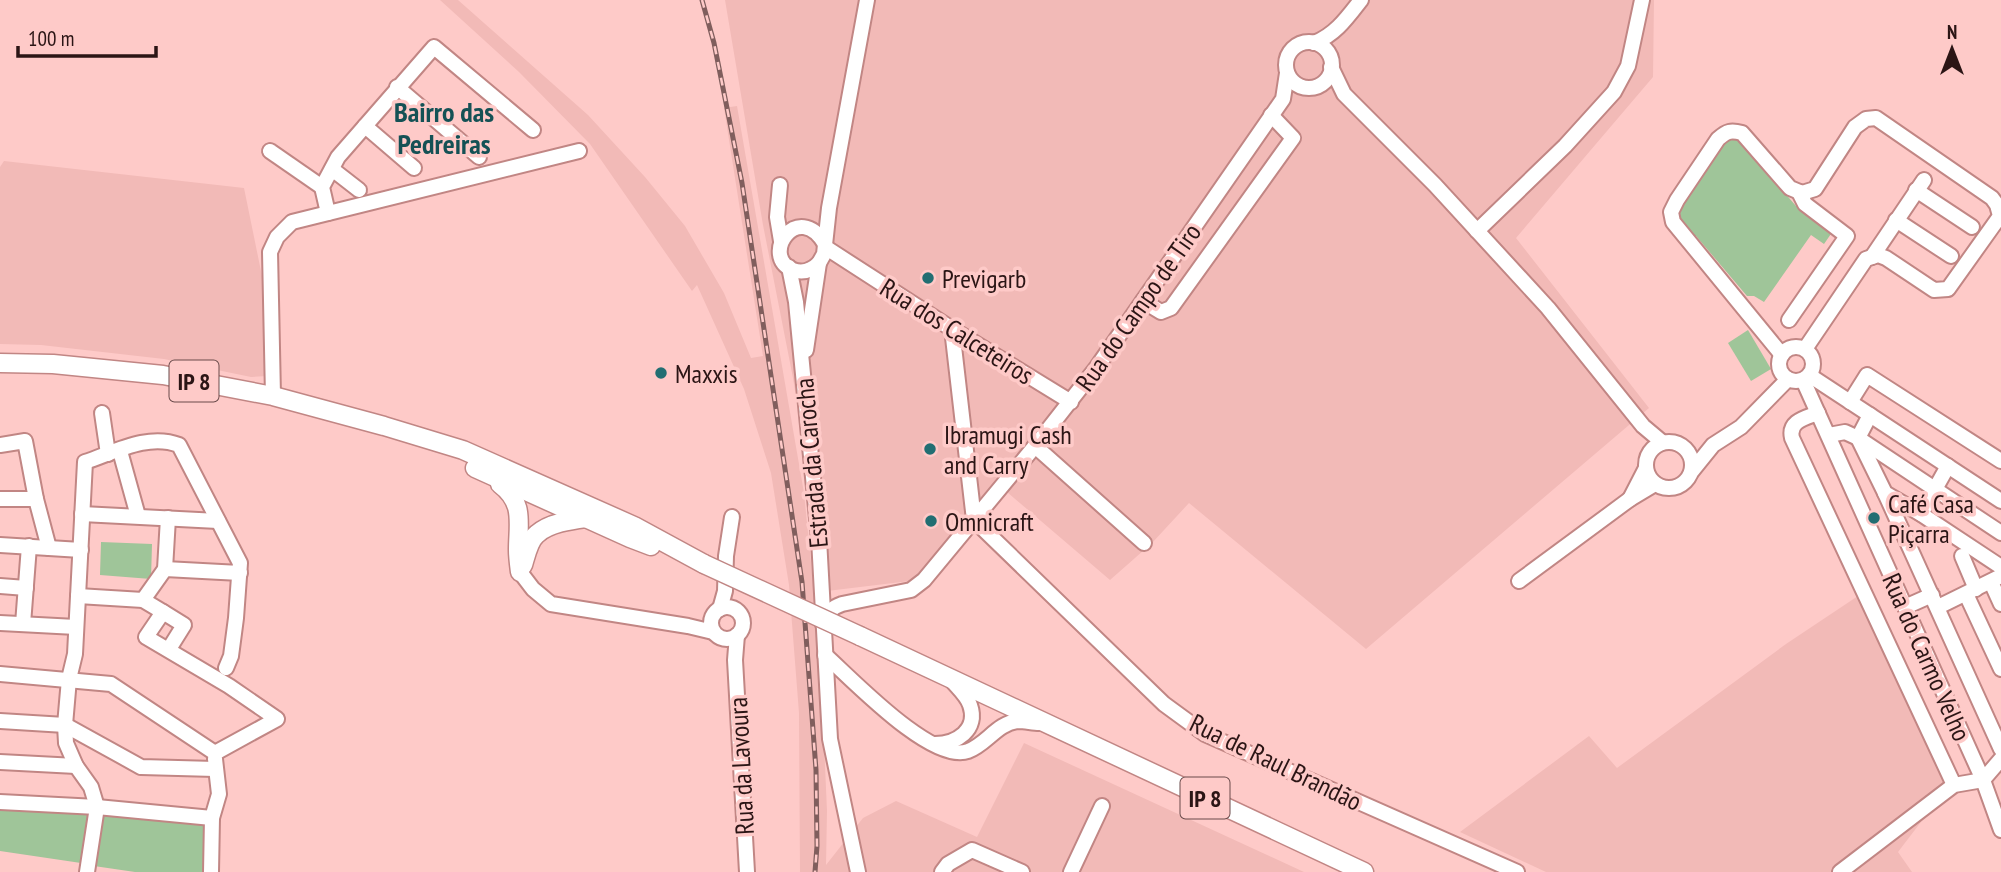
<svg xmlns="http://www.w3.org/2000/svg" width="2001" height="872" font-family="'PT Sans Narrow',sans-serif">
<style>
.built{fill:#f2bab7}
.green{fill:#9fc599}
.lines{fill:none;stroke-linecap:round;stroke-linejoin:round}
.minor-casing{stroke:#c18684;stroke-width:18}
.major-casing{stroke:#c18684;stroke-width:21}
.minor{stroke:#fff;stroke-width:14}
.major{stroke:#fff;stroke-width:18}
.rail-casing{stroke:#805e5d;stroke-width:5}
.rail{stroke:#fecac8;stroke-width:2.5;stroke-dasharray:8;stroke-linecap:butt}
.major-bridge-casing{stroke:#c18684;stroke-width:21;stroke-linecap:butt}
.major-bridge{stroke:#fff;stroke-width:18}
.poi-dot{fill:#226e72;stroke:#fecac8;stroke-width:2.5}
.labels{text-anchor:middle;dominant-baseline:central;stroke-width:7;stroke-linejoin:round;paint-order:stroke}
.shield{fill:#fecac8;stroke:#6a4b4b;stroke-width:2}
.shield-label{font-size:24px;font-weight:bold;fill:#2b1515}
.poi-label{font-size:26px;fill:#2b1515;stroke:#fecac8;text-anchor:start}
.street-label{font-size:26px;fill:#2b1515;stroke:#fecac8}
.neighbourhood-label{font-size:28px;font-weight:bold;fill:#145155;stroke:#fecac8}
</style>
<rect width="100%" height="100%" fill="#fecac8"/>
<!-- built -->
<g class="built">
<polygon points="440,0 458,0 588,115 645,177 685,226 724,293 751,358 763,356 724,108 737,106 804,493 820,652 827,811 826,865 863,818 896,801 977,837 1024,743 1304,872 800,872 799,713 789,585 771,473 744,389 697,285 692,291 590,144 519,72"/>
<polygon points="725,0 1654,0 1653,77 1516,238 1649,408 1366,649 1189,503 1152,543 1110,580 1000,486 918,580 827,591 793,378 763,225"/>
<polygon points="4,161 244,188 263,281 267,376 251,377 164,359 41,345 0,344 0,167"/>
<polygon points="1858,596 1950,784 1898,852 1912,872 1546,872 1460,832 1589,736 1617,768 1786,644"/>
</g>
<!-- green -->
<g class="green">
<polygon points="1726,134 1740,139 1739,140 1796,206 1798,205 1833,231 1824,244 1811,235 1764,302 1754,296 1747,296 1696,236 1692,237 1676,218 1679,203"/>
<polygon points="1748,330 1771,369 1751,381 1728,343"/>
<polygon points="101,542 152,544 151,579 100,575"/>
<polygon points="0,806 90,813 81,863 0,851"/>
<polygon points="103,814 206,824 205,872 135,872 94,866"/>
</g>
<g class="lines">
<!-- minor casing -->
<g class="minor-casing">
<g id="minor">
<circle cx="1309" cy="65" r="23"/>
<path d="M 1314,43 C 1335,35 1347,18 1361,0"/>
<polyline points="1331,67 1344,94 1435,185 1548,308 1643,426 1662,442"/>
<polyline points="397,87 479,157"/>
<polyline points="365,126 414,168"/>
<polyline points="270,151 322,187"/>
<polyline points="332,169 359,190"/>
<polyline points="780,185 777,217 781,241"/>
<polyline points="1916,190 1972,227"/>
<polyline points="328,213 322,187 338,157 434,47 533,130"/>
<polyline points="1896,220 1951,256"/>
<polyline points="1477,231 1565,146 1614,92 1628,66 1642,0"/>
<polyline points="825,247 952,329 1071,402"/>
<polyline points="1872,257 1924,180"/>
<path d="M 819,263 C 812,270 804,274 793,270 C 759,256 798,199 825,244"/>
<polyline points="789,267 796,302 819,539 830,739 858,872"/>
<polyline points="1143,301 1161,312 1171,308 1293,138 1271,115"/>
<polyline points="1789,320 1847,236 1805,204 1799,192"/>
<polyline points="952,329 974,520"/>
<circle cx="1796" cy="364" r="17"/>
<polyline points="806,350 819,263 824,254 829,208 867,0"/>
<path d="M 1782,355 L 1673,222 L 1671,212 L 1677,200 L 1718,139 C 1727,131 1731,130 1742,133 L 1790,188 L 1802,193 L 1815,189 L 1855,127 L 1866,119 L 1876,118 L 1992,198 L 1997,205 L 2000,216 L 1948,289 L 1934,290 L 1886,258 L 1878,255 L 1866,259 L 1805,349"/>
<polyline points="1809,375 2001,501"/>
<polyline points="1803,380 1983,780 2001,830"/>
<polyline points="273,396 270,252 277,237 292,222 579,151"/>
<polyline points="1850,402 1867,375 2001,461"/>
<polyline points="102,413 108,454"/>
<path d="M 1818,413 C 1805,418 1788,421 1792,438 L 1954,785"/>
<polyline points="1870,415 1858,438 1885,493 1921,514 2001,567"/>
<polyline points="1829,435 1845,432 1858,438 2001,533"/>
<circle cx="1669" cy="465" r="23"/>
<polyline points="0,445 25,441 36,499 49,548"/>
<polyline points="1035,446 1144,543"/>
<polyline points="120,451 138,516"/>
<polyline points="1646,468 1630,499 1655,484"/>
<polyline points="1692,471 1713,445 1741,427 1788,379"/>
<polyline points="1885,493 2001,749"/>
<polyline points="0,499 36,499"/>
<polyline points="82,514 218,521"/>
<polyline points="1921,514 1948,466"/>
<polyline points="974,520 1164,704 1205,734 1517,872"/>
<polyline points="0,545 81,550"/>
<polyline points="1962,556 1976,589"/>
<polyline points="165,569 240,573"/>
<polyline points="520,572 533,589 551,604 688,626 713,632"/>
<polyline points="1519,581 1630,499"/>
<polyline points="1991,582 2001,604"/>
<polyline points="0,586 26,588"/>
<polyline points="1966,594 2001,669"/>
<polyline points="78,596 143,600 163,612 146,637 229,686 277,719 215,753"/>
<polyline points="143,600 165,569 168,518"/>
<polyline points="1905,607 1932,595"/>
<polyline points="1938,607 2001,576"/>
<circle cx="727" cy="623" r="16"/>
<polyline points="720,609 725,591 726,556 732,517"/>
<polyline points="163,612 184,625 169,649"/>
<polyline points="0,623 76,627"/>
<polyline points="23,624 29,546"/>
<path d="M 823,624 C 827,612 831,608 842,604 L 911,590 L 924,580 L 1035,446 L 1097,367 L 1283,99 L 1287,73"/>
<polyline points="737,635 735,660 747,872"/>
<path d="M 825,655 C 852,679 932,764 968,751 C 987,744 997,723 1018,721 C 1025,721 1033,723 1039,723"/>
<polyline points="0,674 111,684 215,753"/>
<polyline points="0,721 65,725 141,767 215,769"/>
<path d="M 935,744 C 956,744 979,730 970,705 C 967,696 959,689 953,682"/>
<polyline points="0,762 76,766"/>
<polyline points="1983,780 2001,759"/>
<polyline points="0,802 97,807 212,818"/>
<path d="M 87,872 L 97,807 L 91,787 L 76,766 L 66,743 L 65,725 L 69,679 L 75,654 L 85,462 C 115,452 148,433 179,445 L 240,563 L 236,618 L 231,656 L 226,668"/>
<polyline points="211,872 212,818 219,794 215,759"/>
<polyline points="942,872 948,864 972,850 1022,872"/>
<polyline points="1071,872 1102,806"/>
<polyline points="1840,872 1954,785 1983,780"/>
</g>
</g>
<!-- major casing -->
<g class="major-casing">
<g id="major">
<polyline points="0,363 53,364 163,375 273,396 384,426 463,450 634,526 704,564"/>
<polyline points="475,468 630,538 651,546"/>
<path d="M 500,484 C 525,503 518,523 518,550 C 518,557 519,564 520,572"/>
<path d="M 523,565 C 526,555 529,540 537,534 C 549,523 571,520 586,518"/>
<polyline points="860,636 1364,872"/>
</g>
</g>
<!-- minor -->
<use href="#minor" class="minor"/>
<!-- major -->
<use href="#major" class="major"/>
<!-- rail casing -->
<g class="rail-casing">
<polyline id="rail" points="702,0 714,43 742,183 802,582 816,770 817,846 815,872"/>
</g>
<!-- rail -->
<use href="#rail" class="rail"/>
<!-- major-bridge casing -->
<g class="major-bridge-casing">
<polyline id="major-bridge" points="704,564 860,636"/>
</g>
<!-- major-bridge -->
<use href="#major-bridge" class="major-bridge"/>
</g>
<!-- markers -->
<g class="poi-dot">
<circle cx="928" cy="278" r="7"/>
<circle cx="661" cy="373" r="7"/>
<circle cx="930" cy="449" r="7"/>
<circle cx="1874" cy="518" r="7"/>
<circle cx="931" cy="521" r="7"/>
</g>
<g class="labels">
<!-- shield labels -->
<g class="shield">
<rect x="169.5" y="360.5" width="49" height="41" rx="5"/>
<rect x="1180.5" y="777.5" width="49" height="41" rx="5"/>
</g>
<g class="shield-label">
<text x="194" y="381">IP 8</text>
<text x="1205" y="798">IP 8</text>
</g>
<!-- poi labels -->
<g class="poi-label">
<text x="942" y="278">Previgarb</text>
<text x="675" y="373">Maxxis</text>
<text x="944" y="434">Ibramugi Cash<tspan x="944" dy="30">and Carry</tspan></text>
<text x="1888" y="503">Café Casa<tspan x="1888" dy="30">Piçarra</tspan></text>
<text x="945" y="521">Omnicraft</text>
</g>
<!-- street labels -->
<g class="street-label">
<text transform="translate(1138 307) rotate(-55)">Rua do Campo de Tiro</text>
<text transform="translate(957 331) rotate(32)">Rua dos Calceteiros</text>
<text transform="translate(811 463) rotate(-95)">Estrada da Carocha</text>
<text transform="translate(1927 657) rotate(66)">Rua do Carmo Velho</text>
<text transform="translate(1276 762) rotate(26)">Rua de Raul Brandão</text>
<text transform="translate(741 766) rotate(-93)">Rua da Lavoura</text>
</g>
<!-- neighbourhood labels -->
<g class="neighbourhood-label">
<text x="444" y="111">Bairro das<tspan x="444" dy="32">Pedreiras</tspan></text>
</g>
</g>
<!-- north arrow -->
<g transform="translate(1952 49)" stroke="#fecac8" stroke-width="5" paint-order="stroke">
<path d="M0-5L12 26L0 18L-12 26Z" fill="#2b1515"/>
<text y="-10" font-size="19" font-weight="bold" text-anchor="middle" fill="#2b1515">N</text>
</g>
<!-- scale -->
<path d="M18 46v10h138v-10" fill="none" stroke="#2b1515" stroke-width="3.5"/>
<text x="28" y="46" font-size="21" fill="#2b1515" stroke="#fecac8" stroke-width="5" paint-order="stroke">100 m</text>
</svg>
